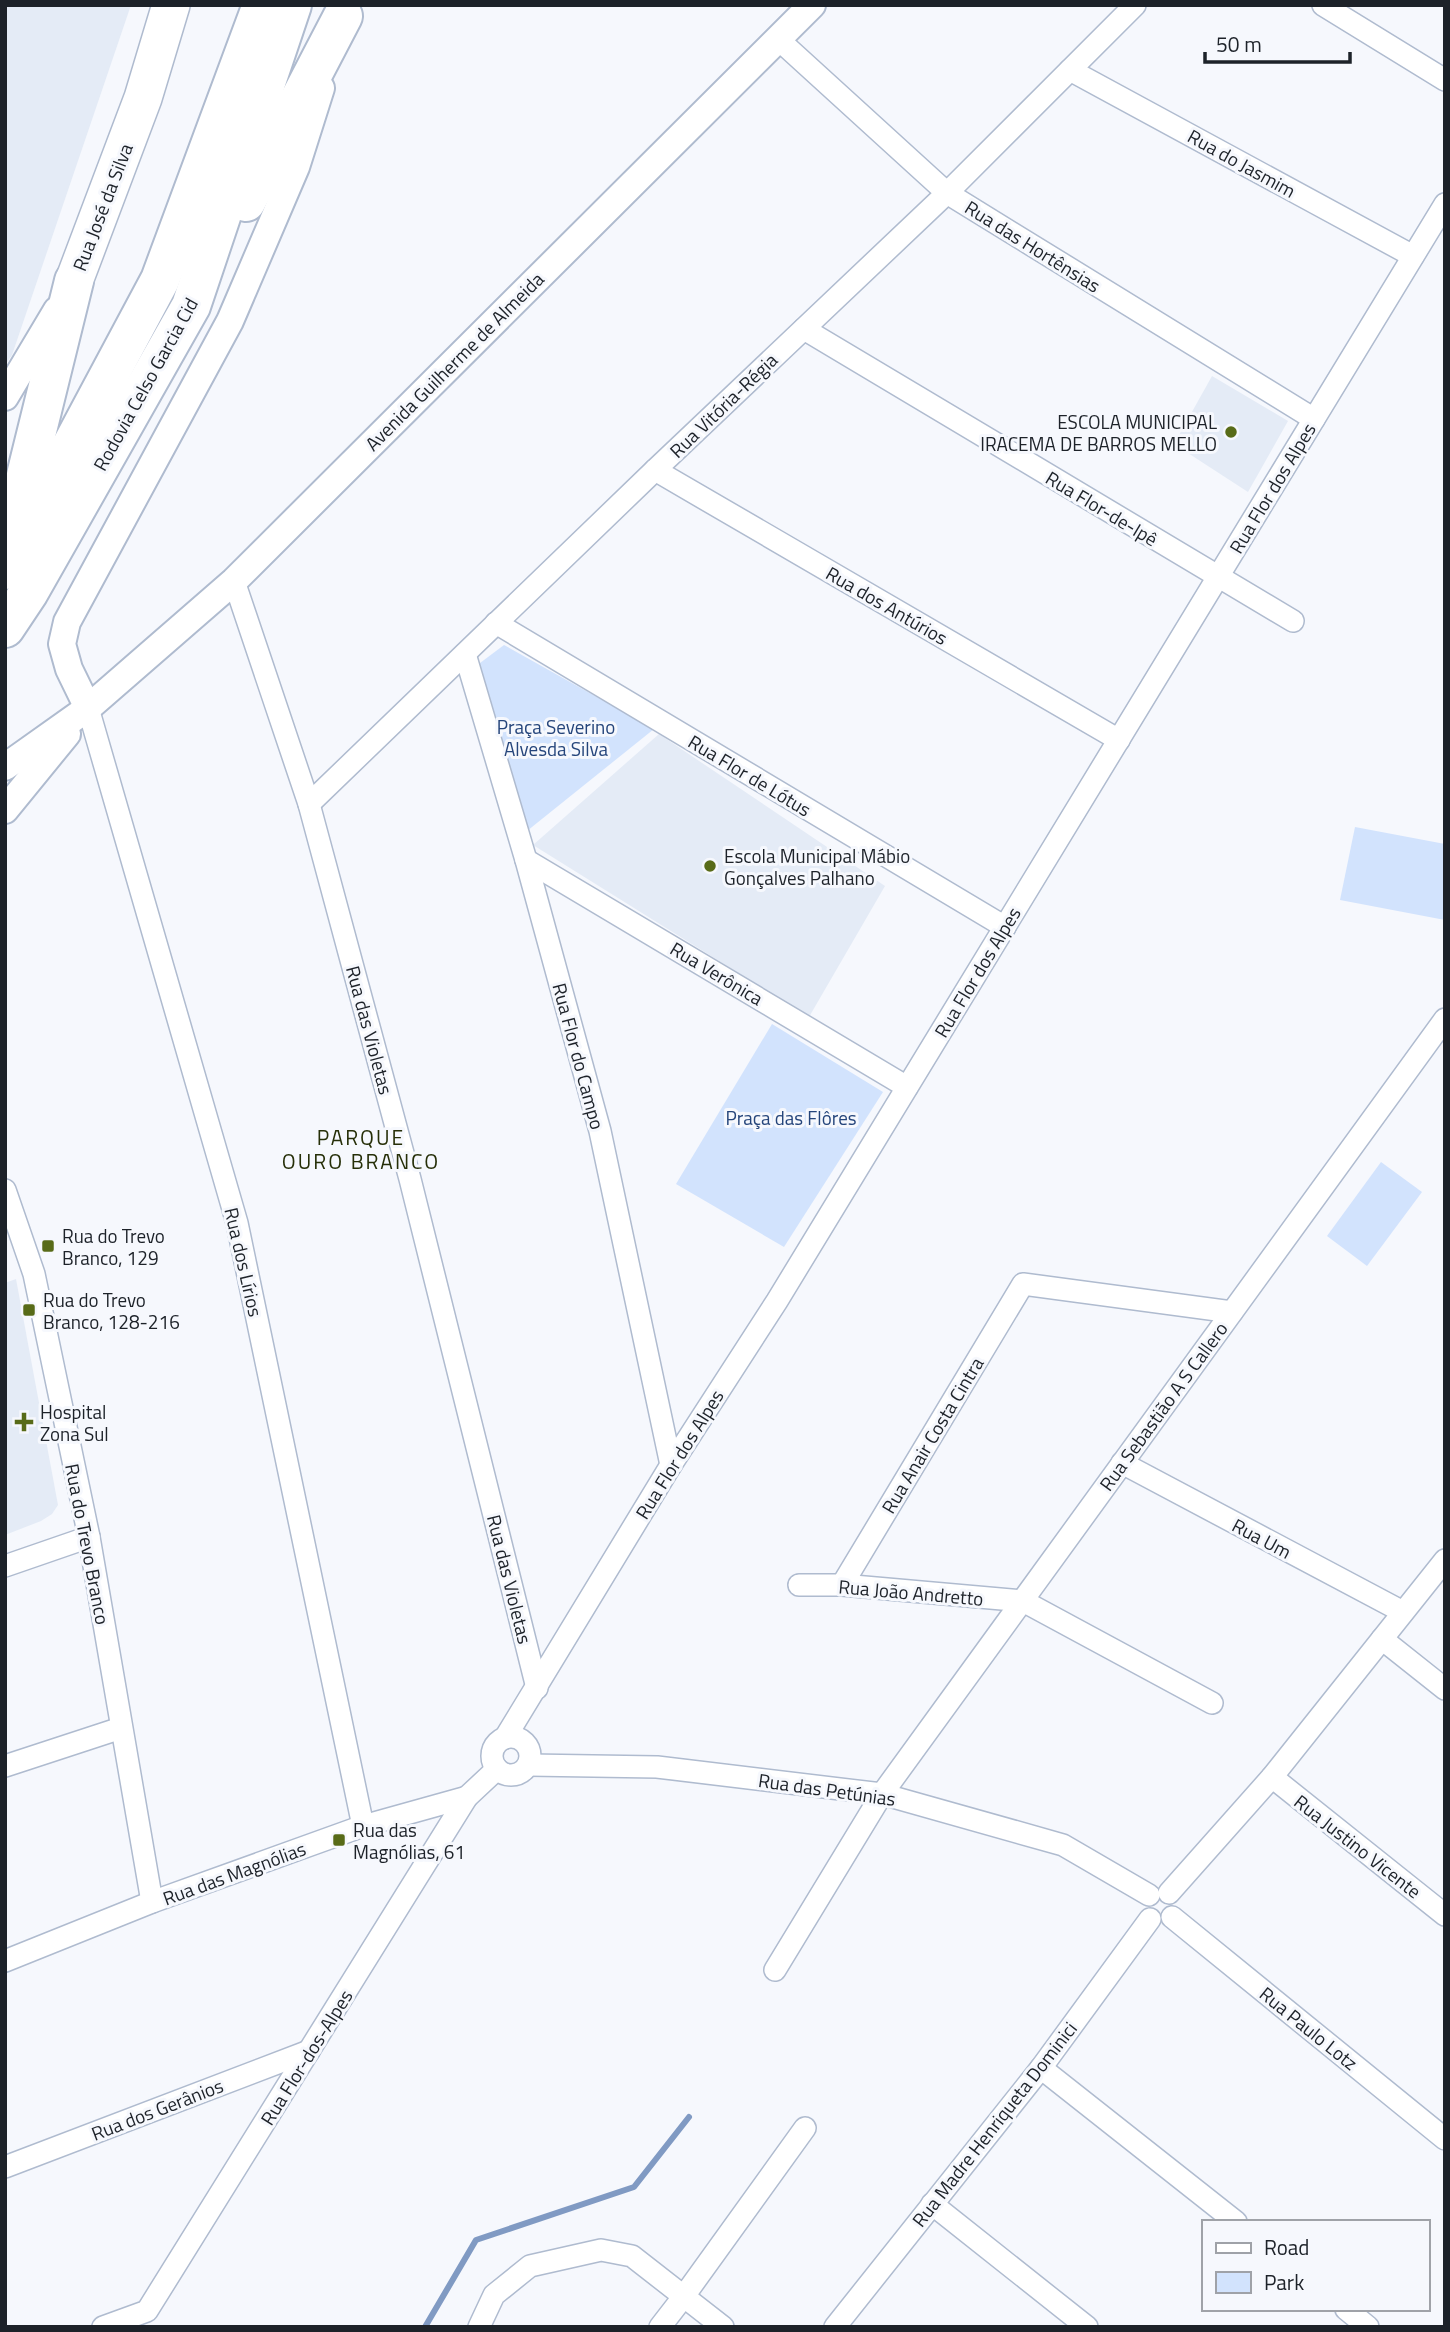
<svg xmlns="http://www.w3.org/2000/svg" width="1450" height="2332" font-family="'Titillium Web',sans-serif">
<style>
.built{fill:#e4ebf6}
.green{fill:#d2e3fd}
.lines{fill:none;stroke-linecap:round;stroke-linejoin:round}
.stream{stroke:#809ac3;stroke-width:6}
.minor-casing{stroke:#afbbcf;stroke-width:24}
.tertiary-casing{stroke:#afbbcf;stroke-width:30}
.trunk-casing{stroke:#afbbcf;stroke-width:40}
.motorway-casing{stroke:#afbbcf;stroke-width:42}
.minor{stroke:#fff;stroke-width:21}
.tertiary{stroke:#fff;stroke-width:26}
.trunk{stroke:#fff;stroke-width:37}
.motorway{stroke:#fff;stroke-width:38}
.poi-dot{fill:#586b18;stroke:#f6f8fd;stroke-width:2.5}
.labels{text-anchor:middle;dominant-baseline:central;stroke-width:6;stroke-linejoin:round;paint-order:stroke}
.street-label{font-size:19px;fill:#1d2229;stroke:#f6f8fd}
.poi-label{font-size:19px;fill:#1d2229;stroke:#f6f8fd;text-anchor:start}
.park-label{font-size:19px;fill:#25457b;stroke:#f6f8fd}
.neighbourhood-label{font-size:21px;letter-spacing:2px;fill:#262f08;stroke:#f6f8fd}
</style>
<rect width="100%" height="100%" fill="#f6f8fd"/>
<!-- built -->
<g class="built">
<polygon points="5,5 131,5 12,355 5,365"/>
<polygon points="1212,376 1288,421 1248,492 1174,444"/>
<polygon points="659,734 885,886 809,1017 533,845"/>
<polygon points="16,1279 58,1505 52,1514 41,1521 5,1535 5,1283"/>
</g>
<!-- green -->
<g class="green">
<polygon points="504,645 654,729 527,831 476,666"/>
<polygon points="1355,827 1445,844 1445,920 1340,900"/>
<polygon points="772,1024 883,1092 784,1247 676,1184"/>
<polygon points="1381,1162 1422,1192 1367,1266 1327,1236"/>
</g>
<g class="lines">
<!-- stream -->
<polyline class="stream" points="425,2327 476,2240 634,2187 689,2117"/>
<!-- minor casing -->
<g class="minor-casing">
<g id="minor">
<polyline points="1323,5 1445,80"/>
<polyline points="778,39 947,193 1314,419"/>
<polyline points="1070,70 1413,256"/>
<polyline points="804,329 1293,621"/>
<polyline points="655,470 1119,740"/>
<polyline points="234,581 309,804 410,1179 537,1688"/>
<polyline points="496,623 1005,927"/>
<polyline points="465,654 526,860 600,1131 671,1465"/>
<polyline points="88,708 237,1223 363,1826"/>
<polyline points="309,804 655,470 947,193 1135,5"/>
<polyline points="526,860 907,1087"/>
<polyline points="5,1190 34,1274 89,1537 152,1902"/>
<polyline points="1122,1463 1403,1612"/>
<polyline points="5,1566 89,1537"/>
<polyline points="799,1585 842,1585 1023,1601 1212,1703"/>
<polyline points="842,1585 1023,1284 1232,1312"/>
<polyline points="1382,1639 1445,1689"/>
<circle cx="511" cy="1756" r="19"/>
<polyline points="505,1738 671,1465 777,1301 1445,204"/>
<polyline points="529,1765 657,1767 882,1794 1063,1845 1149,1895"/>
<polyline points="5,1766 121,1728"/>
<polyline points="1272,1777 1445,1915"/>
<polyline points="1169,1893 1272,1777 1445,1560"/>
<polyline points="1172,1917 1445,2139"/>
<polyline points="5,1961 152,1902 363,1826 467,1797"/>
<polyline points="775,1970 882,1794 1445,1019"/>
<polyline points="1041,2068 1236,2222"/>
<polyline points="5,2167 309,2051"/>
<polyline points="932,2204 1087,2327"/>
<polyline points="1346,2309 1368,2327"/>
<polyline points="103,2327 147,2311 467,1797 497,1769"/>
<polyline points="479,2327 494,2295 530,2266 601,2250 632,2256 723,2327"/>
<polyline points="660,2327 684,2296 805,2128"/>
<polyline points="835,2327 1041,2068 1150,1919"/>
</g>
</g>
<!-- tertiary casing -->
<g class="tertiary-casing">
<g id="tertiary">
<polyline points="5,397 57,310"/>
<polyline points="88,708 69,669 62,644 67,622 230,321 296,167 321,88"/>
<polyline points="5,767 88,708 234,581 812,5"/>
<polyline points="5,810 67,734"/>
</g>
</g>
<!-- trunk casing -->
<g class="trunk-casing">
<polyline id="trunk" points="74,281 143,98 171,5"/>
</g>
<!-- motorway casing -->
<g class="motorway-casing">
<g id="motorway">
<polyline points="246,202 343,16"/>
<polyline points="14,524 74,281"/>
<polyline points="5,570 160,280 262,5"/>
<polyline points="5,628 29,592 191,306 292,5"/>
</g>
</g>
<!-- minor -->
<use href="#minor" class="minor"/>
<!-- tertiary -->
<use href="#tertiary" class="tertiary"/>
<!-- trunk -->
<use href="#trunk" class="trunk"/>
<!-- motorway -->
<use href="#motorway" class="motorway"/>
</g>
<!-- markers -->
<g class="poi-dot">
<circle cx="1231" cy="432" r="7"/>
<circle cx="710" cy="866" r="7"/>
<rect x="41" y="1239" width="14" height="14" rx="3.5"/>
<rect x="22" y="1303" width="14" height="14" rx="3.5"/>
<path d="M20.5 1411.5h7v7h7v7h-7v7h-7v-7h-7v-7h7z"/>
<rect x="332" y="1833" width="14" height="14" rx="3.5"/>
</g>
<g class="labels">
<!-- street labels -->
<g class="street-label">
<text transform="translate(1242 163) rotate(29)">Rua do Jasmim</text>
<text transform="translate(102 207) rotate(-69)">Rua José da Silva</text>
<text transform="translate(1033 246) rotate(32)">Rua das Hortênsias</text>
<text transform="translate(454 361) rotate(-45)">Avenida Guilherme de Almeida</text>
<text transform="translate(145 384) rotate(-61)">Rodovia Celso Garcia Cid</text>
<text transform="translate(723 405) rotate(-44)">Rua Vitória-Régia</text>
<text transform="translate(1272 488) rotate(-59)">Rua Flor dos Alpes</text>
<text transform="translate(1102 508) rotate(31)">Rua Flor-de-Ipê</text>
<text transform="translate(887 605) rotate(30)">Rua dos Antúrios</text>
<text transform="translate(750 775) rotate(31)">Rua Flor de Lótus</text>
<text transform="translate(977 972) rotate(-59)">Rua Flor dos Alpes</text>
<text transform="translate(717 973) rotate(31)">Rua Verônica</text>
<text transform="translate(370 1030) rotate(75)">Rua das Violetas</text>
<text transform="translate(579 1056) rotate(75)">Rua Flor do Campo</text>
<text transform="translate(244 1262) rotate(77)">Rua dos Lírios</text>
<text transform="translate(1163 1406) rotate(-54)">Rua Sebastião A S Callero</text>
<text transform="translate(932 1435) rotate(-59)">Rua Anair Costa Cintra</text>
<text transform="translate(679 1454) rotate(-58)">Rua Flor dos Alpes</text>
<text transform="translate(1262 1538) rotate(28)">Rua Um</text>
<text transform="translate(88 1544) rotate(79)">Rua do Trevo Branco</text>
<text transform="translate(510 1579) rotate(76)">Rua das Violetas</text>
<text transform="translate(911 1592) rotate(5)">Rua João Andretto</text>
<text transform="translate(827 1789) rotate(8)">Rua das Petúnias</text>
<text transform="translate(1358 1846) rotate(38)">Rua Justino Vicente</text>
<text transform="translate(234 1873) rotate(-20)">Rua das Magnólias</text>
<text transform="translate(1309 2028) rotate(39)">Rua Paulo Lotz</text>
<text transform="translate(306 2057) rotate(-58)">Rua Flor-dos-Alpes</text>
<text transform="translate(157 2109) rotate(-21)">Rua dos Gerânios</text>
<text transform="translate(994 2124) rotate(-52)">Rua Madre Henriqueta Dominici</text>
</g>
<!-- poi labels -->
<g class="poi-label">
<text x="1217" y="421" text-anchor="end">ESCOLA MUNICIPAL<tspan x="1217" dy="22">IRACEMA DE BARROS MELLO</tspan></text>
<text x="724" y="855">Escola Municipal Mábio<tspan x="724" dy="22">Gonçalves Palhano</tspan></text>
<text x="62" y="1235">Rua do Trevo<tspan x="62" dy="22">Branco, 129</tspan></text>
<text x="43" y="1299">Rua do Trevo<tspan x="43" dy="22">Branco, 128-216</tspan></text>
<text x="40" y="1411">Hospital<tspan x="40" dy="22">Zona Sul</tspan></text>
<text x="353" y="1829">Rua das<tspan x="353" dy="22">Magnólias, 61</tspan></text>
</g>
<!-- park labels -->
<g class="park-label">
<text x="556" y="726">Praça Severino<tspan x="556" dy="22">Alvesda Silva</tspan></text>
<text x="791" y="1117">Praça das Flôres</text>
</g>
<!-- neighbourhood labels -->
<g class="neighbourhood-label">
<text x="361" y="1137">PARQUE<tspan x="361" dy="24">OURO BRANCO</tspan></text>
</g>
</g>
<!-- border -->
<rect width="1450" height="2332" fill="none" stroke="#1d2229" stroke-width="14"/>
<!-- legend -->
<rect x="1202" y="2220" width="228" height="91" fill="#f6f8fd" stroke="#9fa2a8" stroke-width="2"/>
<rect x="1216" y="2243" width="35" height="10" fill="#ffffff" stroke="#9fa2a8" stroke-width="2"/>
<text x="1264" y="2255" font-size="21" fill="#1d2229">Road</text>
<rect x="1216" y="2272" width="35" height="21" fill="#d2e3fd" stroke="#9fa2a8" stroke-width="2"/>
<text x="1264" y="2290" font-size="21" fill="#1d2229">Park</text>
<!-- scale -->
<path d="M1205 52v10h145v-10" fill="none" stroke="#1d2229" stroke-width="3.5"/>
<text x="1216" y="52" font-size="21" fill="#1d2229" stroke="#f6f8fd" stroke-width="5" paint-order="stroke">50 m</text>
</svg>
